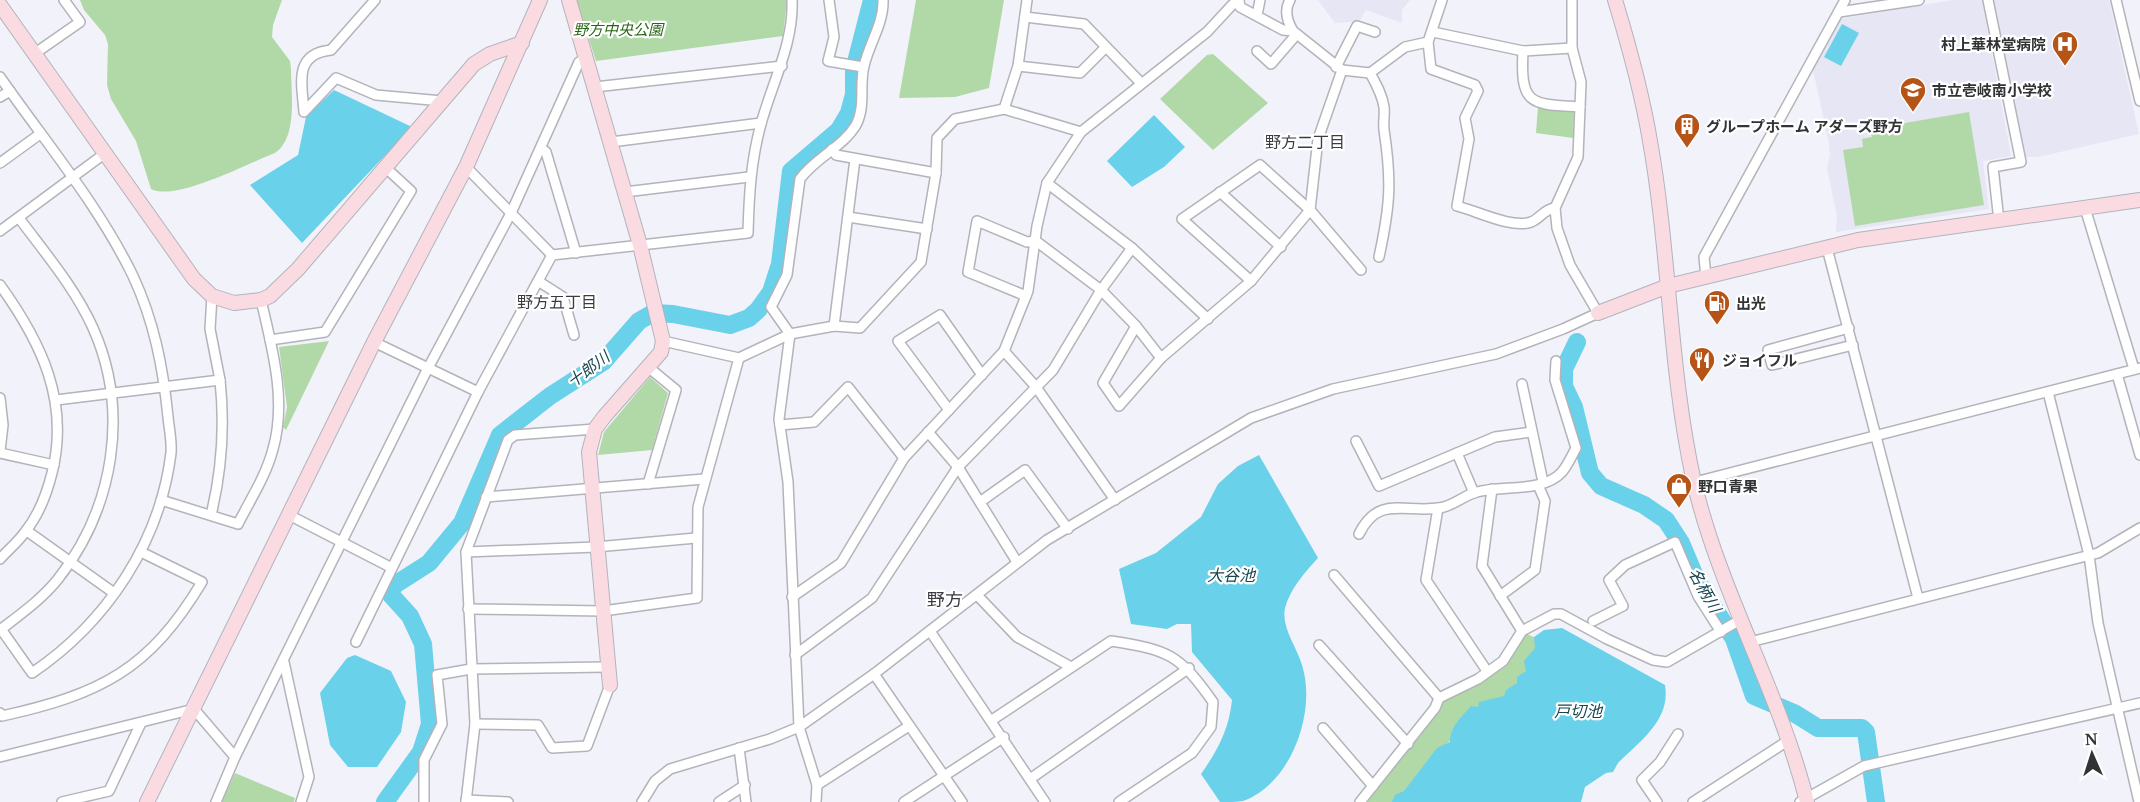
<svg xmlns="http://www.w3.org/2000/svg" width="2140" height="802" font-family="'Noto Serif','Noto Sans JP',serif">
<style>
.built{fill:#e6e6f5}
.green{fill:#b1d9a7}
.water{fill:#69d1e9}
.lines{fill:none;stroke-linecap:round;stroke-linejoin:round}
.river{stroke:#69d1e9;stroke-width:18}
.street-casing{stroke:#b3b3ba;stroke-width:12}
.secondary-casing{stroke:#b3b3ba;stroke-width:16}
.street{stroke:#fff;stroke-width:9}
.secondary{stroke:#fbdbe2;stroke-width:14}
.labels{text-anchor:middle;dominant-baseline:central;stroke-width:4.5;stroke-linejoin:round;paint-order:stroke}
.park-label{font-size:15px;font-style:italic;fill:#256612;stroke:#fff}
.poi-label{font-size:15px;font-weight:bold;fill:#323335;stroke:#fff;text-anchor:start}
.neighbourhood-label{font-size:16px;fill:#3b3b41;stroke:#fff}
.water-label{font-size:16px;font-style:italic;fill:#174650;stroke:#fff}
.quarter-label{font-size:18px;fill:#3b3b41;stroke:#fff}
</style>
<rect width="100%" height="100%" fill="#f2f2fa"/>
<!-- built -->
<g class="built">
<polygon points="1318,0 1410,0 1402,10 1402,23 1366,10 1359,21 1335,23"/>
<polygon points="1953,0 1982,0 2011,156 1983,161 1989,209 1836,232 1837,216 1827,168 1830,155 1829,143 1813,70 1839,19"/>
<polygon points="1992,0 2109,0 2139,134 2038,157 2025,157"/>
</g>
<!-- green -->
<g class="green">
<path d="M 80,0 L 282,0 L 273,25 L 272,37 L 290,61 L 291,69 C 291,94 298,137 275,153 C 248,163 176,202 151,189 L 136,141 L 111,99 L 107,85 L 108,44 L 105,35 L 84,10 Z"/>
<polygon points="576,0 787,0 783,36 596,61"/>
<polygon points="916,0 1004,0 989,88 955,97 899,98"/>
<polygon points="1213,54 1268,103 1213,150 1160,99 1207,55"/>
<polygon points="1538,107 1574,109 1573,138 1536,133"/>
<polygon points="1969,112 1984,205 1855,226 1843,150 1863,147 1862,139 1872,137 1870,129"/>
<polygon points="329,341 286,430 283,427 287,407 279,347"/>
<polygon points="650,377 668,393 652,450 598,455 604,432"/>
<path d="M 1527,634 L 1536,638 L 1538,644 C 1522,698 1490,702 1454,737 C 1433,757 1415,780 1395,802 L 1365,802 L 1443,701 L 1477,684 Z"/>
<polygon points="235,773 295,798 294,802 222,802"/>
</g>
<!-- water -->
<g class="water">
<polygon points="1842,24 1859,33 1841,66 1824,57"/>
<polygon points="334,90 412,127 302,243 250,185 298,155 306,117"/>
<polygon points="1154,115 1185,147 1164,167 1132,187 1107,161"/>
<path d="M 1259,455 L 1318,558 C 1305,572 1290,589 1285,608 C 1281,628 1297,647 1302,665 C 1317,712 1291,784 1243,801 C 1237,802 1227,802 1220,802 L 1201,774 C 1218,750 1229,729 1232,700 L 1192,652 L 1191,624 L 1177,624 L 1167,629 L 1131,624 L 1119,569 L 1156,553 L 1201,517 L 1218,484 L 1238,466 Z"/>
<path d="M 1562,628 L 1665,685 C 1671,720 1640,741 1618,763 L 1613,772 L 1606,773 L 1585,787 L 1581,802 L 1392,802 L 1395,795 L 1404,791 L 1437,748 L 1450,742 C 1450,726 1462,717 1471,706 L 1478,707 L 1479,702 L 1504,696 L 1506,690 L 1517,683 L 1517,677 L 1526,671 L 1524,661 L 1535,648 L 1534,637 L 1544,630 Z"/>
<polygon points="355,655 391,671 406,702 401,732 377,767 348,767 330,745 320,693 347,658"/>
</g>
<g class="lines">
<!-- river -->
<g class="river">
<polyline points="1577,342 1564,369 1564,386 1574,407 1590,473 1601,486 1644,505 1666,520 1681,543 1697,581 1734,639 1754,696 1794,713 1818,728 1862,728 1866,732 1876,802"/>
<polyline points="385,802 421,752 430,724 423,644 410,616 391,595 393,586 429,563 462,523 500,435 550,396 603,362 639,321 653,313 673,314 730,325 749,318 758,310 771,292 780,264 791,171 839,130 849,113 854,94 854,70 872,0"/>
</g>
<!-- street casing -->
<g class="street-casing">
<g id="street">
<path d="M 375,0 L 331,50 C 293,54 302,84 304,112 L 336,78 L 376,95 L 442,101"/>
<polyline points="829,0 834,37 828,61 863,67"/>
<polyline points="1239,0 1240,7 1283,30 1293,31"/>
<path d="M 1290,0 C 1284,10 1287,21 1293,31 L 1342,70 L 1370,73 L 1405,47 L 1428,42"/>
<path d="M 1442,0 L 1428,42 L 1431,69 L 1475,85 L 1478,91 L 1465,118 L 1469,139 L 1457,206 C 1477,211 1512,229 1531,222 C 1541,218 1544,209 1555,208"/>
<polyline points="1988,0 2021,162 1993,167 1999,221"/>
<polyline points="2116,0 2140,101"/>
<polyline points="1839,12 1919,0"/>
<polyline points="1257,15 1260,0"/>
<polyline points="1025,17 1084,24 1141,83"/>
<polyline points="1433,32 1523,51 1572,48"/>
<polyline points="1257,51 1271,64 1296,35"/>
<path d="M 1523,51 C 1520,106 1531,104 1580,107"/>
<polyline points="34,54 80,22 64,0"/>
<polyline points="1018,66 1080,73 1106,47"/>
<polyline points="1336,67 1357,26 1375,32"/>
<path d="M 1370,73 C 1376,84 1382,94 1384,107 C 1385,114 1383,122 1384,130 C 1392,182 1390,206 1379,257"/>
<polyline points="0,77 10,91"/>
<polyline points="595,87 782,66"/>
<path d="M 0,97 L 10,91 C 52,150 101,210 133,276 C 154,321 163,367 168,417 C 169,428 172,441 171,453 C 160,543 106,623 32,673 L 1,629"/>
<polyline points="1004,109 1018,66 1027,0"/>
<polyline points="611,142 761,123"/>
<polyline points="541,148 546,152 576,253"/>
<polyline points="832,149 836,155 936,173"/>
<polyline points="0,163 40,134"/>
<polyline points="466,167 552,255"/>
<polyline points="1047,183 1132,248 1208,319"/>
<polyline points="625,192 749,177"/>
<polyline points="1220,192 1281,247"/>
<polyline points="2085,208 2134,369"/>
<polyline points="848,217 927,229"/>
<polyline points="0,231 104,154"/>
<polyline points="1827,248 1918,598"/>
<path d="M 552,255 L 748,233 C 749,195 751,160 761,124 C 772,83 794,43 792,0"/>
<polyline points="1706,277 1704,257 1845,0"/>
<polyline points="538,281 563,297 574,335"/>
<polyline points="1251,281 1182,219 1260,165 1310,210 1361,270"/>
<path d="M 0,285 C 41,342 70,401 52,473 C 47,493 38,516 25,532 C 18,542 8,550 0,559"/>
<polyline points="1026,296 968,272 977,221 1027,242 1036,241 1101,290 1136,326 1161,358"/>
<polyline points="834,326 855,159"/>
<polyline points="1136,326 1103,383 1119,406 1161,358 1251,281 1310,210 1318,139 1342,70"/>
<polyline points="1849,328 1768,350 1772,365 1853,345"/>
<polyline points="270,340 325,332 411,191 386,168"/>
<polyline points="663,341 739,358 790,334 834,326 860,328 921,262 936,173 937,138 955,119 1004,109 1081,132"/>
<polyline points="374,342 478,392"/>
<polyline points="1004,351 1036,387 1115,500"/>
<polyline points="648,367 676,390 648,484"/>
<polyline points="2117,374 2140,455"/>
<polyline points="1522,384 1543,482"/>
<polyline points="2048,392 2089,555 2098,623 2139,802"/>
<polyline points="0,398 3,425 0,451"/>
<polyline points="56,400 220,380 210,329 212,296"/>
<polyline points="949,410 898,341 940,315 982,375"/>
<polyline points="780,425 814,422 848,387 904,458"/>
<polyline points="928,432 958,467 1017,562"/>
<polyline points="1356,441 1379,486 1495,437 1531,432"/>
<polyline points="0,453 54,465"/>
<polyline points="1457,453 1474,493"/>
<polyline points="1695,482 2140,368"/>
<polyline points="1492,489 1482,566 1522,631"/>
<polyline points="486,497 704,479"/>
<path d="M 161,500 L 238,524 C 250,500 266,476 273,449 C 287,400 272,348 261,300"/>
<polyline points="980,502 1025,470 1068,529"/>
<polyline points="1438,508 1426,580 1487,671"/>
<path d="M 211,515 C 222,470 225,427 220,380"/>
<polyline points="289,515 392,568"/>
<polyline points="27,531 114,593"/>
<path d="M 1359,534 C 1378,495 1404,513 1439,508 C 1454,506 1464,495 1477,492 C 1502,485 1543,493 1562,472 C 1567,466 1572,456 1576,448 L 1555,380 L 1556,361"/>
<polyline points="466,552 596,547 696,538"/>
<polyline points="1334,575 1439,698"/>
<polyline points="977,595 1017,637 1071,667"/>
<polyline points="1500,596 1535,570 1545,501 1538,485"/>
<polyline points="792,597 841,563 904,458 1004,351 1028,291 1037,226 1047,183 1081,132 1207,32 1233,4 1239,3"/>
<polyline points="468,609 603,611 697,598 698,507 739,358"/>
<polyline points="1593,621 1623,606 1609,580 1625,565 1675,542 1698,596 1721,632"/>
<path d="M 0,630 C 21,614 42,599 58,579 C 114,508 130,411 93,328 C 75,288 45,253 19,218"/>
<polyline points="930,631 1045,802"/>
<polyline points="356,642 478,392 552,255"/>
<polyline points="1750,642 2098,553 2140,528"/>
<polyline points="1319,645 1408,744"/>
<polyline points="795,655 872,598 958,467 1053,370 1101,290 1132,248"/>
<polyline points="284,662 309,777 301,802"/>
<polyline points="874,674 962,802"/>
<path d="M 0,713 L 2,716 C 101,694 149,670 202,582 L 141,552"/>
<path d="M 992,720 L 1111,641 C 1169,650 1179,654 1213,702 L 1211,727 L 1192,753 L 1119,802"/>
<polyline points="475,724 538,725 552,748 587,746 610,685"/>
<polyline points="1323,728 1373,786"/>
<polyline points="739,748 746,802"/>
<polyline points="0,757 194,709 235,757"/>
<polyline points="1030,779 1189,668"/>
<polyline points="817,785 909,726"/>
<polyline points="466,800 508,802"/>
<polyline points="62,802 109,791 141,723"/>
<polyline points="216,802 235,757 427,370 511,213 579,62 587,59"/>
<polyline points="424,802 424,760 442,724 437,675 471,669 606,667"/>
<polyline points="466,802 475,724 466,552 508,440 515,435 595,429"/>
<polyline points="642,802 655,781 670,769 770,739 799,727 874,674 1047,540 1251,418 1333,389 1496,354 1563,329 1598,313 1570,265 1557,228 1555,208 1578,157 1581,82 1572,48 1572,0"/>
<polyline points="719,802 745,785"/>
<path d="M 816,802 L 817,785 L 799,727 L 788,482 L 779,419 L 790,334 L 771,307 L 787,275 L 800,179 C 815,158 843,147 856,125 C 866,106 859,85 864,66 C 869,44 884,23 883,0"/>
<polyline points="904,802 1004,737"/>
<polyline points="1360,802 1435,708 1439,698 1478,679 1503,661 1522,631 1554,614 1561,614 1607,639 1653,660 1667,662 1740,620"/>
<polyline points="1657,802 1642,780 1660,762 1678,734"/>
<polyline points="1693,802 1789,740"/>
<polyline points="1800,802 1864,766 2140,703"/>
</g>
</g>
<!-- secondary casing -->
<g class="secondary-casing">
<g id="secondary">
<polyline points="569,0 640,245 663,341 661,352 604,417 595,429 589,452 610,685"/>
<path d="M 1615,0 C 1629,46 1642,93 1650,141 C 1670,253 1669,370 1694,482 C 1720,593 1780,692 1807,802"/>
<polyline points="0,5 194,279 212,296 234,303 261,300 270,296 298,269 474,64 490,54 522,43"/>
<polyline points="1598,313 1668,286 1858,240 2140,200"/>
<polyline points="147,802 374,342 466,167 540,0"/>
</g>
</g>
<!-- street -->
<use href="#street" class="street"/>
<!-- secondary -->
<use href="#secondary" class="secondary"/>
</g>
<!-- icons -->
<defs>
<g id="hospital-pin" transform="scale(1.35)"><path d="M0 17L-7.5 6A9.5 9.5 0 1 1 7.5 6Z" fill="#b65417" stroke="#fff"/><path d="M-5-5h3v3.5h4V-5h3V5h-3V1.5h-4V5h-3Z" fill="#fff"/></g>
<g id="school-pin" transform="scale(1.35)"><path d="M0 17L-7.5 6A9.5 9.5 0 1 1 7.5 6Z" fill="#b65417" stroke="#fff"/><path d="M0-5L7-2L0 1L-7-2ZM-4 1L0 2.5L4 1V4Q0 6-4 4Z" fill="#fff"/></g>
<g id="building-pin" transform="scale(1.35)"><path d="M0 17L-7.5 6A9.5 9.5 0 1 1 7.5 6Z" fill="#b65417" stroke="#fff"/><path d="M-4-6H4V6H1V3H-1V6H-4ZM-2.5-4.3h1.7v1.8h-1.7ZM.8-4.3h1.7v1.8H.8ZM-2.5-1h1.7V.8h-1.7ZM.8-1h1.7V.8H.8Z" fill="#fff"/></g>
<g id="fuel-pin" transform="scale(1.35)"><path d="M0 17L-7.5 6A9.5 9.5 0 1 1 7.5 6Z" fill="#b65417" stroke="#fff"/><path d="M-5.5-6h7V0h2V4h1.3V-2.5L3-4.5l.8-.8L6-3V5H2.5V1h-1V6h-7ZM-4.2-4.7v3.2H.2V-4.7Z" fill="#fff"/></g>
<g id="restaurant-pin" transform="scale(1.35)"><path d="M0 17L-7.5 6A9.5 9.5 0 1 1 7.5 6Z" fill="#b65417" stroke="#fff"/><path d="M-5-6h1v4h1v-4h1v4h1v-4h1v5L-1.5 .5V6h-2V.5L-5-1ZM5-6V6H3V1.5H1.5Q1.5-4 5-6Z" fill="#fff"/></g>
<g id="shop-pin" transform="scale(1.35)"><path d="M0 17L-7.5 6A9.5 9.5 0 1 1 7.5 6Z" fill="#b65417" stroke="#fff"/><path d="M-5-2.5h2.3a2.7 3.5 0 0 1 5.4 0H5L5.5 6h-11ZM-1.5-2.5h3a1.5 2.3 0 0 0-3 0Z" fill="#fff"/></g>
</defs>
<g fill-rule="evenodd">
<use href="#hospital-pin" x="2065" y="44"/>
<use href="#school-pin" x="1913" y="90"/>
<use href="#building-pin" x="1687" y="126"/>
<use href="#fuel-pin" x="1717" y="303"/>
<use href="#restaurant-pin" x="1702" y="360"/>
<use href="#shop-pin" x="1679" y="486"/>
</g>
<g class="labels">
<!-- park labels -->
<g class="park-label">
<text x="618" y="29">野方中央公園</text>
</g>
<!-- poi labels -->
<g class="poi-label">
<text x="2046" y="44" text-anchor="end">村上華林堂病院</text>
<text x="1932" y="90">市立壱岐南小学校</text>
<text x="1706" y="126">グループホーム アダーズ野方</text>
<text x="1736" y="303">出光</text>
<text x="1722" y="360">ジョイフル</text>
<text x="1698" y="486">野口青果</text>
</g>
<!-- neighbourhood labels -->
<g class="neighbourhood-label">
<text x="1305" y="142">野方二丁目</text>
<text x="557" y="302">野方五丁目</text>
</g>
<!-- water labels -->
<g class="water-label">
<text transform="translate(588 369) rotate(-37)">十郎川</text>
<text x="1231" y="575">大谷池</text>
<text transform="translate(1705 590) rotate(61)">名柄川</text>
<text x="1578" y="711">戸切池</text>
</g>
<!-- quarter labels -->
<g class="quarter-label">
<text x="945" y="599">野方</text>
</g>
</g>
<!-- north arrow -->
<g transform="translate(2092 754) rotate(357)" stroke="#ffffff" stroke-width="4.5" paint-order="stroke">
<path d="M0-4.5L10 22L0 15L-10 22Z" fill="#323335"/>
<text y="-9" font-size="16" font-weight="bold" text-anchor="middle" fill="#323335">N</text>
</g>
</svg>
